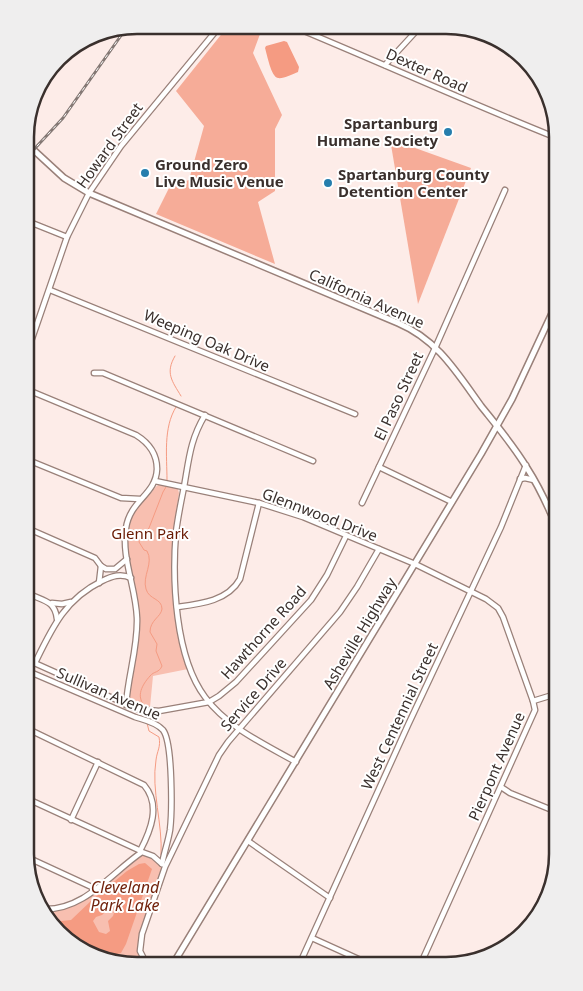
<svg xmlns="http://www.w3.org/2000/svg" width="583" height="991" font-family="'Noto Sans',sans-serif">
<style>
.green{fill:#f8bfb0}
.forest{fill:#f6ac98}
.water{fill:#f59b82;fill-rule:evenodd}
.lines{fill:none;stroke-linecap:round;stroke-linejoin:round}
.stream{stroke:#f59b82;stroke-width:1}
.minor-casing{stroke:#998079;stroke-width:7}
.major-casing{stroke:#998079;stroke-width:8}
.minor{stroke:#fff;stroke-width:4.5}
.major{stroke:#fff;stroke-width:5}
.rail-casing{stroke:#847874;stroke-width:3}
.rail{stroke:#fff;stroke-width:1;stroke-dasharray:4;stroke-linecap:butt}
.poi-dot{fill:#267ead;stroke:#fff;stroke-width:2}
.labels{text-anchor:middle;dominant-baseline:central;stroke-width:4;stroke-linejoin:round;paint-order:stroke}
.street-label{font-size:15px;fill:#3a302d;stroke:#fff}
.poi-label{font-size:15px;font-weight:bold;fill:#3a302d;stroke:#fff;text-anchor:start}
.park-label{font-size:15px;fill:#691a03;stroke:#fff}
.water-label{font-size:16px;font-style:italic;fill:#72230d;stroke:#fff}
.rim{fill:none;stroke:#3a302d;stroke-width:2.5}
</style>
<rect width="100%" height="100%" fill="#fdece8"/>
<!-- green -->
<g class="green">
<path d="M 160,484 L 178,489 L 179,493 C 176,514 172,534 172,555 C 171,590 178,636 188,669 L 153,676 L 150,707 L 140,706 L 128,701 C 131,673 139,646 139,617 C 138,589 119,537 132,514 C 137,506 143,501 150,494 C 154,490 154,487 160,484 Z"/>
<polygon points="149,854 164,869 142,934 141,956 149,965 122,965 63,938 43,908 75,904 133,858"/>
</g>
<!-- forest -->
<g class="forest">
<polygon points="228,26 263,26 253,53 282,115 275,129 275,191 258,202 275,264 156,214 170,186 189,180 204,126 176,91"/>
<polygon points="456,27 468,27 508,47"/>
<polygon points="390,139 471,168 418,304"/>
</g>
<!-- water -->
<g class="water">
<path d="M 284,41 L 287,42 L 299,67 L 298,72 C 293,74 283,79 278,78 C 271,77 267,54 265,48 L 266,46 Z"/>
<path d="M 145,863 L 152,869 L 126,944 L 121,953 L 117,954 L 118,956 L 112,958 L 101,950 L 94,952 C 87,949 88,943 82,940 L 72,942 L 63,938 L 52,922 L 71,920 L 92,900 L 127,871 L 139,864 ZM 108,909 L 114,913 L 113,916 L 108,921 L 110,931 L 106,934 L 99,932 L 93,921 L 96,917 L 102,915 Z"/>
</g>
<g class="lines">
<!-- stream -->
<g class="stream">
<path d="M 175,356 C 165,373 172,381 181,396"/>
<path d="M 167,480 C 167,456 163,428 176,407"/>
<path d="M 144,705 C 136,696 142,685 150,676 C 154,671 159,673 162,666 L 156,651 L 157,644 L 150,632 C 150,620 161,617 162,609 C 162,598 149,600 146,589 C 142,576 154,563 147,551 L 144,550 L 139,542 L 140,538 L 149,528 L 163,492 L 166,487"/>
<polyline points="148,718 148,713"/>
<path d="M 147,723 L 149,731 L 159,737 C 161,747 157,751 156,760 C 151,790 163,825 161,855"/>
<polyline points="115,957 117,963"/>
</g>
<!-- minor casing -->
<g class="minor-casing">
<g id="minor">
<path d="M 292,26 C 379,62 465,101 552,136"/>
<polyline points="385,65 420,27"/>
<polyline points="27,221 67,237"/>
<polyline points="50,290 355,414"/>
<polyline points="27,353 67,237 89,193 121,146 220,26"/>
<polyline points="94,373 103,373 313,461"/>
<path d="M 28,390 L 136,435 C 149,443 157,454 157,469 C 156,495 130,500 126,528 C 121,557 136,588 137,618 C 138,648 128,675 126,705"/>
<path d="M 205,415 C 190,440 189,459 184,487 C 181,502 178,516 176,532 C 172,580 175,657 205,697 C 227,727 264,744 296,762"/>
<polyline points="28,460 121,498 140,499"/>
<polyline points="379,467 452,502"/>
<polyline points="520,479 525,478 534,480"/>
<polyline points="155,481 259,503 303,517 415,564 486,599 498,608 503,617 533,701 535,710 422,961"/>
<polyline points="362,503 436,346 505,190"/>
<polyline points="550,512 555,509"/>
<polyline points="29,529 95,558 101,566 99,583"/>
<polyline points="101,566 106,569 115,569 127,559"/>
<path d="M 29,594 C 44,601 55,601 57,619"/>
<polyline points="52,603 62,604 71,602"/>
<path d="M 177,607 C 200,604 228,601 240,579 L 259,503"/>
<polyline points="30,661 137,709 159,711 209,702 219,696 236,682 311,600 327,575 346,536"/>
<path d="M 35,663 C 52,628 65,599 102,581 C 112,576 121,573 131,578"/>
<path d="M 30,672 L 135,717 C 144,720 156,722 163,730 C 173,743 172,813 170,830 C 168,842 164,853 162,864"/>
<polyline points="533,701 556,694"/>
<path d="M 30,730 L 144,785 C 161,805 151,830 140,851"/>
<polyline points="501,787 510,793 557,812"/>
<polyline points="30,800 141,851"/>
<polyline points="71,820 98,762"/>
<polyline points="248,841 330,898"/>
<polyline points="31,859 96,889"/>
<path d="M 43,909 C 84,911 111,873 142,852 L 153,856 L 162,864"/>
<polyline points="529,927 558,862"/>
<polyline points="312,938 365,962"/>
<polyline points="300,963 408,725 501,527 526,465"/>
<polyline points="147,965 140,951 142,934 165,867 219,755 228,742 340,612 357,587 379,549"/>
</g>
</g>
<!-- major casing -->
<g class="major-casing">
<g id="major">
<path d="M 26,143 L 64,178 L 89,193 L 398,323 C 438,340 457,373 481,406 C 497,426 514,446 527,468 C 538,485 547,504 555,523"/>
<polyline points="173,964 481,454 512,399 554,309"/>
</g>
</g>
<!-- minor -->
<use href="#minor" class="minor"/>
<!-- major -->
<use href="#major" class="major"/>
<!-- rail casing -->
<g class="rail-casing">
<polyline id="rail" points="26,158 63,118 127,27"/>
</g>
<!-- rail -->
<use href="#rail" class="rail"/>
</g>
<!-- markers -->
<g class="poi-dot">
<circle cx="448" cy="132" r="5"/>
<circle cx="145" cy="173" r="5"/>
<circle cx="328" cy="183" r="5"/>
</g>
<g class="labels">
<!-- street labels -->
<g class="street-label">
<text transform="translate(427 70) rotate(24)">Dexter Road</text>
<text transform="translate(109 145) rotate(-54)">Howard Street</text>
<text transform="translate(367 298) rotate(24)">California Avenue</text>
<text transform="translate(207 340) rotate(23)">Weeping Oak Drive</text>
<text transform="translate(398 396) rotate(-65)">El Paso Street</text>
<text transform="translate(320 514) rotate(21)">Glennwood Drive</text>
<text transform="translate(263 632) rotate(-48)">Hawthorne Road</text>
<text transform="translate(359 633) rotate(-59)">Asheville Highway</text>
<text transform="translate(109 693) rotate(23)">Sullivan Avenue</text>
<text transform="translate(253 694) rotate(-49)">Service Drive</text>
<text transform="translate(399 716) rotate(-65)">West Centennial Street</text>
<text transform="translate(496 766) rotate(-66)">Pierpont Avenue</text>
</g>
<!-- poi labels -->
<g class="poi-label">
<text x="438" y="123" text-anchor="end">Spartanburg<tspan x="438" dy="17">Humane Society</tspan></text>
<text x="155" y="164">Ground Zero<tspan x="155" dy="17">Live Music Venue</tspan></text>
<text x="338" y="174">Spartanburg County<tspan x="338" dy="17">Detention Center</tspan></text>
</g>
<!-- park labels -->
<g class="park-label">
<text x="150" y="533">Glenn Park</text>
</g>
<!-- water labels -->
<g class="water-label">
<text x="125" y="887">Cleveland<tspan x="125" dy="18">Park Lake</tspan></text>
</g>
</g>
<!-- crop -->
<path d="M0 0H583V991H0ZM137 34H446A103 103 0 0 1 549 137V854A103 103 0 0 1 446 957H137A103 103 0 0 1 34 854V137A103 103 0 0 1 137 34Z" fill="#efeeee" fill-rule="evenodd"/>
<path class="rim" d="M137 34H446A103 103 0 0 1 549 137V854A103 103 0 0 1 446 957H137A103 103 0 0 1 34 854V137A103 103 0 0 1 137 34Z"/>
</svg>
